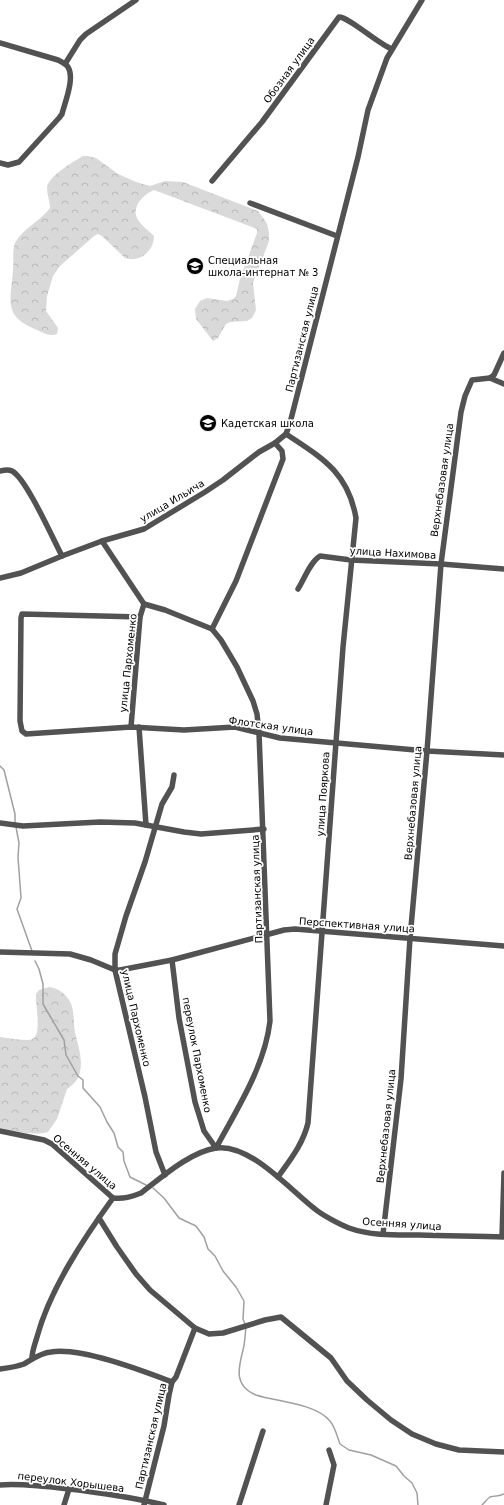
<svg xmlns="http://www.w3.org/2000/svg" width="504" height="1505" font-family="'DejaVu Sans',sans-serif">
<style>
.forest{fill:url(#forest-crowns)}
.lines{fill:none;stroke-linecap:round;stroke-linejoin:round}
.stream{stroke:#a0a0a0;stroke-width:1.5}
.minor{stroke:#525252;stroke-width:5.5}
.labels{text-anchor:middle;dominant-baseline:central;stroke-width:3.5;stroke-linejoin:round;paint-order:stroke}
.street-label{font-size:10px;fill:#000;stroke:#fff}
.poi-label{font-size:10px;fill:#000;stroke:#fff;text-anchor:start}
</style>
<defs>
<pattern id="forest-crowns" width="20" height="18" patternUnits="userSpaceOnUse"><rect width="20" height="18" fill="#d9d9d9"/><path d="M2 6a3 3 0 1 1 6 0M12 15a3 3 0 1 1 6 0" fill="none" stroke="#b8b8b8"/></pattern>
</defs>
<rect width="100%" height="100%" fill="#fff"/>
<!-- forest -->
<g class="forest">
<path d="M 83,156 L 88,156 L 96,158 L 118,174 L 136,182 L 150,186 L 165,181 L 183,182 L 258,211 L 264,219 L 267,224 L 269,233 L 269,241 L 253,283 L 256,310 L 252,318 L 247,321 L 230,322 L 226,324 L 218,338 L 213,341 L 196,319 L 195,309 L 200,301 L 207,298 L 227,301 L 233,299 L 236,296 L 240,279 L 257,233 L 257,229 L 154,190 C 144,194 130,207 138,220 C 142,226 149,231 154,236 C 154,251 140,263 125,258 L 102,236 L 98,234 L 94,236 L 60,266 L 53,276 L 47,296 L 46,311 L 58,328 L 57,334 C 50,337 44,333 37,330 C 2,316 11,301 13,270 C 14,262 12,251 15,243 C 23,228 41,221 50,208 C 50,201 47,195 47,188 C 48,176 73,162 83,156 Z"/>
<path d="M 49,987 C 57,988 64,992 69,1000 C 75,1009 73,1022 75,1033 C 78,1045 83,1059 80,1072 C 79,1079 72,1086 67,1089 L 57,1119 L 48,1132 C 32,1136 16,1131 0,1128 L 0,1037 C 9,1038 19,1040 29,1040 C 44,1040 35,1005 36,994 L 39,990 Z"/>
</g>
<g class="lines">
<!-- stream -->
<g class="stream">
<polyline points="0,766 4,770 15,814 15,823"/>
<polyline points="16,827 19,843 18,857 21,898 17,909 32,951"/>
<polyline points="35,961 39,969 43,984 43,1004 64,1040 66,1055 78,1076 83,1080 83,1088 100,1107 107,1122 114,1133 118,1147 123,1152 124,1161 130,1177 146,1185"/>
<polyline points="153,1188 164,1198 179,1218 196,1226 204,1237 208,1249 215,1256 223,1271 236,1287 244,1301 243,1319 245,1324"/>
<path d="M 246,1327 C 245,1335 245,1343 243,1350 C 238,1369 234,1386 256,1395 C 277,1402 315,1403 330,1421 C 335,1427 337,1436 340,1444 L 349,1450 L 371,1455 L 396,1466 L 404,1476 L 412,1483 L 417,1493 L 418,1505"/>
<path d="M 482,1505 C 485,1502 487,1499 490,1497 C 495,1495 499,1497 504,1494"/>
</g>
<!-- minor -->
<g class="minor">
<path d="M 0,43 L 58,60 C 62,62 66,64 68,67 C 75,78 65,102 62,114 L 59,118 L 19,162 L 8,165 L 0,163"/>
<polyline points="65,64 80,40 86,34 136,0"/>
<path d="M 212,181 L 262,122 L 339,17 C 349,17 378,44 392,49"/>
<polyline points="250,203 337,236"/>
<polyline points="490,378 494,375 504,353"/>
<path d="M 0,471 C 4,470 8,469 12,471 C 26,478 53,539 62,556"/>
<polyline points="102,541 144,604 140,617 131,727"/>
<polyline points="0,578 21,573 62,556 102,541 144,529 205,492 223,480 259,452 275,443"/>
<path d="M 298,589 C 304,580 310,562 320,556 L 351,560 L 441,564 L 504,569"/>
<path d="M 144,604 L 165,610 L 212,629 L 221,640 L 237,667 L 253,701 L 257,714 L 259,733 L 270,1021 C 265,1066 237,1109 216,1148 L 204,1131 L 195,1102 L 179,1018 L 172,960"/>
<polyline points="140,617 22,614 21,618 20,721 22,731 26,734 131,727 184,730 235,727 280,738 427,751 504,755"/>
<polyline points="212,629 236,581 283,459 282,451 275,443 286,434 290,423 358,157 368,110 387,58 422,0"/>
<polyline points="139,727 146,825"/>
<polyline points="0,823 23,826 100,822 135,823 184,832 201,834 264,829"/>
<polyline points="0,952 70,954 91,960 115,970 120,970 172,960 284,930 295,929 504,946"/>
<path d="M 0,1131 L 44,1140 L 52,1144 L 113,1198 C 124,1199 131,1197 141,1193 C 162,1177 190,1152 216,1148 C 250,1143 290,1190 315,1209 C 322,1215 341,1225 349,1228 C 371,1236 396,1235 419,1235 C 447,1236 476,1236 504,1237"/>
<polyline points="165,1175 156,1152 145,1097 115,970 115,954 126,916 145,862 162,804 172,787 174,775"/>
<path d="M 278,1177 C 290,1160 303,1144 308,1123 L 343,647 L 356,518 C 348,472 322,458 286,434"/>
<polyline points="99,1218 117,1247 136,1274 150,1290 195,1328 209,1334 223,1333 265,1320 281,1317 331,1358 347,1381 367,1400 391,1420 412,1434 436,1444 459,1450 504,1452"/>
<polyline points="383,1234 401,1079 410,938 427,751 441,564 461,412 465,396 472,380 490,378 504,384"/>
<polyline points="502,1236 504,1173"/>
<path d="M 32,1358 C 32,1351 35,1344 37,1337 C 50,1289 84,1238 113,1198"/>
<path d="M 0,1369 C 8,1368 16,1367 24,1364 C 33,1359 40,1353 51,1352 C 81,1347 143,1371 172,1382"/>
<path d="M 0,1485 C 17,1483 35,1486 52,1487 C 89,1491 127,1496 164,1505"/>
<polyline points="64,1505 69,1489"/>
<polyline points="144,1505 164,1426 169,1395 172,1382 176,1377 195,1328"/>
<polyline points="239,1505 263,1431"/>
<polyline points="326,1505 334,1465 329,1450"/>
</g>
</g>
<!-- icons -->
<defs>
<g id="school-disc" transform="scale(0.9)"><circle r="9.5" fill="#000" stroke="#fff"/><path d="M0-5L7-2L0 1L-7-2ZM-4 1L0 2.5L4 1V4Q0 6-4 4Z" fill="#fff"/></g>
</defs>
<g fill-rule="evenodd">
<use href="#school-disc" x="195" y="266"/>
<use href="#school-disc" x="208" y="423"/>
</g>
<g class="labels">
<!-- street labels -->
<g class="street-label">
<text transform="translate(289 70) rotate(-54)">Обозная улица</text>
<text transform="translate(302 339) rotate(-76)">Партизанская улица</text>
<text transform="translate(442 480) rotate(-82)">Верхнебазовая улица</text>
<text transform="translate(172 501) rotate(-31)">улица Ильича</text>
<text transform="translate(393 553) rotate(3)">улица Нахимова</text>
<text transform="translate(128 663) rotate(-84)">улица Пархоменко</text>
<text transform="translate(271 726) rotate(8)">Флотская улица</text>
<text transform="translate(323 794) rotate(-86)">улица Пояркова</text>
<text transform="translate(413 803) rotate(-85)">Верхнебазовая улица</text>
<text transform="translate(257 889) rotate(-92)">Партизанская улица</text>
<text transform="translate(357 925) rotate(4)">Перспективная улица</text>
<text transform="translate(136 1018) rotate(77)">улица Пархоменко</text>
<text transform="translate(197 1055) rotate(79)">переулок Пархоменко</text>
<text transform="translate(386 1126) rotate(-84)">Верхнебазовая улица</text>
<text transform="translate(85 1162) rotate(40)">Осенняя улица</text>
<text transform="translate(402 1224) rotate(4)">Осенняя улица</text>
<text transform="translate(151 1436) rotate(-77)">Партизанская улица</text>
<text transform="translate(71 1482) rotate(7)">переулок Хорышева</text>
</g>
<!-- poi labels -->
<g class="poi-label">
<text x="208" y="260">Специальная<tspan x="208" dy="12">школа-интернат № 3</tspan></text>
<text x="221" y="423">Кадетская школа</text>
</g>
</g>
</svg>
